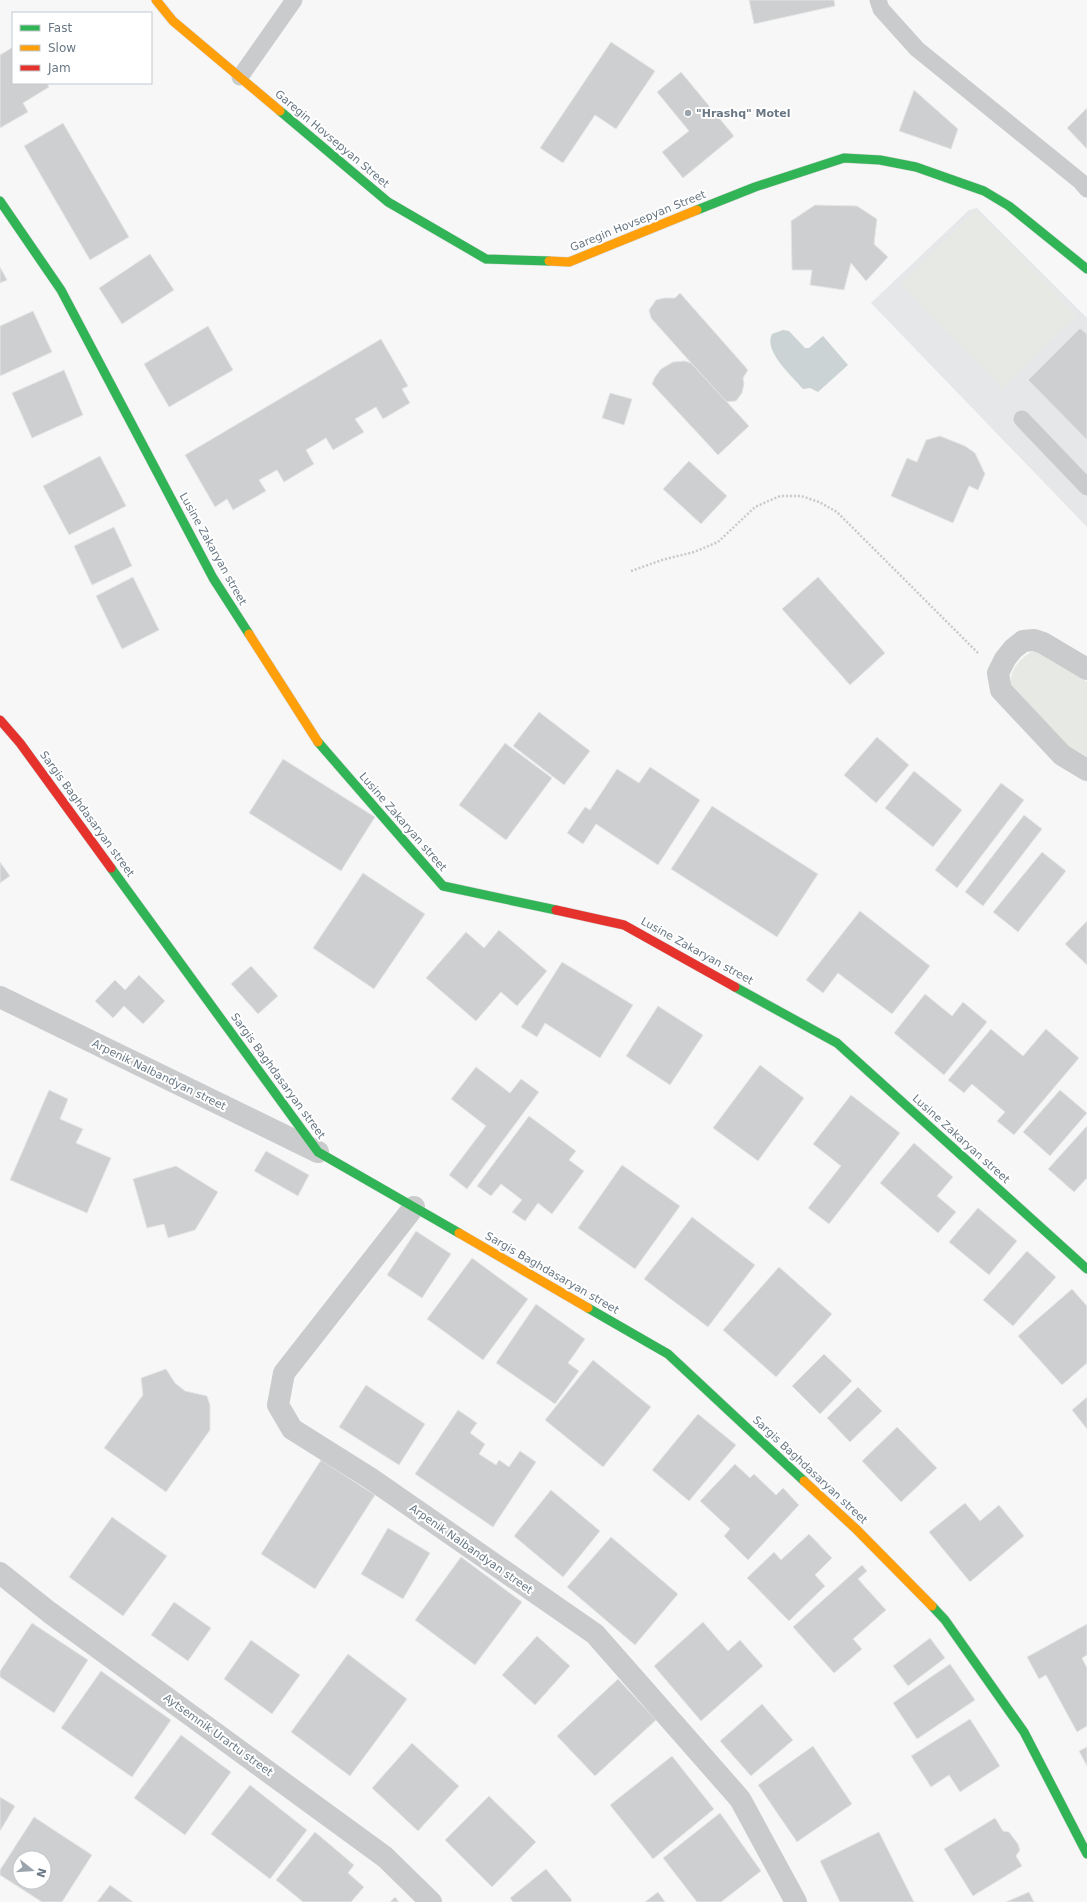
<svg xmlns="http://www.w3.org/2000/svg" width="1087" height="1902" font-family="'DejaVu Sans',sans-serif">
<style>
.built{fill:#e6e7e8}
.green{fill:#e6e9e4}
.water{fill:#cbd3d5}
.building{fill:#cdcfd0;stroke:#e6e6e6;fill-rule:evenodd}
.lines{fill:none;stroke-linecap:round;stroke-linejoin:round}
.fast-casing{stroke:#d4d5d5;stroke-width:10}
.slow-casing{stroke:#d4d5d5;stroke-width:10}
.jam-casing{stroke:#d4d5d5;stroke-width:10}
.path{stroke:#c7c9ca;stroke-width:2.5;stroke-dasharray:2 2;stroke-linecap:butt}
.lane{stroke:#cacbcc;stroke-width:17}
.street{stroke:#cacbcc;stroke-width:22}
.fast{stroke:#30b455;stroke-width:9}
.slow{stroke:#ff9f0a;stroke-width:9}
.jam{stroke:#e5322d;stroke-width:9}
.poi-dot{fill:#9ba4ac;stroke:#fff;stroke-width:1.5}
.labels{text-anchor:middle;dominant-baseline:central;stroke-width:4;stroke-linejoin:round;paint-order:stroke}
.poi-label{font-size:11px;font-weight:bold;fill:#697884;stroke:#fff;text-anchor:start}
.street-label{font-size:11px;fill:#697884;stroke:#fff}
</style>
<rect width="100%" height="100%" fill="#f7f7f7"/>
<!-- built -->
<polygon class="built" points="977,208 1087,318 1087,527 871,303 969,210"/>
<!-- green -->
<g class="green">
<polygon points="976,211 1077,315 1002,388 901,284"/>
<path d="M 1031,652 C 1052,652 1070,670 1087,682 L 1087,757 C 1077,750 1064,745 1055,737 C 1047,729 1011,692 1011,682 C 1010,669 1021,658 1031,652 Z"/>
</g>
<!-- water -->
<path class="water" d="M 783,330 L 789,331 L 805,348 L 809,348 L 823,336 L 848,365 L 818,392 L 810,388 L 803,389 C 792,376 763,351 772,334 Z"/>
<!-- building -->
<g class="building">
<polygon points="749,0 834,0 835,6 754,24"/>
<polygon points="611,42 655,71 616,129 595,115 563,163 540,148"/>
<polygon points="13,47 13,83 47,83 49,87 23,103 28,112 0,128 0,55"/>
<polygon points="681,72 734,136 683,178 662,152 689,131 657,92"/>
<polygon points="914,90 958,129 951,149 899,131"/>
<polygon points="1087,108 1087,149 1067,128"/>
<polygon points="63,123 129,237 90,260 24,146"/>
<polygon points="815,205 857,206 877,219 874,244 888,257 866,281 851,263 844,290 810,285 812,270 792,270 791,221"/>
<polygon points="150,254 174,290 122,324 99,288"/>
<polygon points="0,267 7,280 0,283"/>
<polygon points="680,293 748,370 743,378 744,384 742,393 736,401 726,402 651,318 649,310 656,300 664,298 675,298"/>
<polygon points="33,311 52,352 0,376 0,326"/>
<polygon points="208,326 233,370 169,407 144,364"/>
<polygon points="1080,328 1087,334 1087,440 1028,380"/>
<polygon points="381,339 408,386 402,389 410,403 383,419 376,407 355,419 364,432 333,450 326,438 306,450 314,464 284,482 277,470 259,480 266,491 233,510 227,499 215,507 185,455"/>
<polygon points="685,361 691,363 749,426 718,455 652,384 655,377 661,369 673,362"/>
<polygon points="64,370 83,415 32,438 12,393"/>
<polygon points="610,393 632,399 624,425 602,418"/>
<polygon points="940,436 965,446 975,453 985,474 978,490 969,486 953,523 891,496 907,458 917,462 926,440"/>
<polygon points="100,456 126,506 69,535 43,486"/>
<polygon points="689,461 727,496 701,524 663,489"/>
<polygon points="114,527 132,566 92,585 74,546"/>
<polygon points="133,577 159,630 122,649 96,596"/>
<polygon points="818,577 885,653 850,685 782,609"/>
<polygon points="539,712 590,751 564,785 513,746"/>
<polygon points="877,737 909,765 876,803 844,775"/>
<polygon points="505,743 552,778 506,840 459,805"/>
<polygon points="283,759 375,817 341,871 249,813"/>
<polygon points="650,767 700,800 658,865 596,824 583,844 567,833 585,807 590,810 617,769 639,783"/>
<polygon points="914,771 962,810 933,847 885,808"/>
<polygon points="1001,783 1024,800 957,888 935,870"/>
<polygon points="712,806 818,874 777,937 671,869"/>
<polygon points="1024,815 1042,829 983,906 965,892"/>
<polygon points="1042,852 1066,871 1018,932 993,912"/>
<polygon points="0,862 10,876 0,883"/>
<polygon points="363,873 425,914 374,989 313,948"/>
<polygon points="860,911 930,966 892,1014 838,973 823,993 806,980"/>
<polygon points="1087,921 1087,965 1065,944"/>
<polygon points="499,930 547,971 517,1006 501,992 476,1021 426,978 466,932 484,948"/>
<polygon points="562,962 633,1005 600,1058 545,1023 537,1037 521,1027"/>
<polygon points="251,966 278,996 258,1014 231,984"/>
<polygon points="139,975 165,1001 143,1024 124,1006 113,1018 95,1001 115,980 125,990"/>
<polygon points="925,994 952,1016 963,1002 987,1022 944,1075 894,1033"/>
<polygon points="658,1006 703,1035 670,1085 626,1056"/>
<polygon points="991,1029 1023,1056 1046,1029 1079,1058 1014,1135 997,1121 1005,1112 972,1084 964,1093 948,1080"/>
<polygon points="760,1065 804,1098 758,1161 713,1128"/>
<polygon points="476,1067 510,1093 521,1079 539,1092 467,1189 449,1175 486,1126 451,1099"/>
<polygon points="49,1090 68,1099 60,1119 83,1129 76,1143 111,1158 87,1213 10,1180"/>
<polygon points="1060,1090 1087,1113 1050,1156 1023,1132"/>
<polygon points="851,1095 900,1133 829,1224 808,1208 841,1166 813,1144"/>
<polygon points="529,1116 576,1151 569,1160 584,1171 552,1214 538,1203 525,1221 512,1212 522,1200 501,1184 491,1196 477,1186"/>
<polygon points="1087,1126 1087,1178 1074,1192 1048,1169"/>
<polygon points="914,1143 953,1177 937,1196 956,1212 938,1233 880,1183"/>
<polygon points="266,1151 309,1175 298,1196 254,1171"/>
<polygon points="622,1165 680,1206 635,1269 578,1228"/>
<polygon points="176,1166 218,1192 195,1230 168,1238 164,1224 147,1228 133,1179"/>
<polygon points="978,1208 1017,1241 989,1275 949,1242"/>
<polygon points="692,1217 755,1265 708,1327 644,1279"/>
<polygon points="416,1231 451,1254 422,1298 387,1275"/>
<polygon points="1027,1251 1056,1277 1013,1326 983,1300"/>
<polygon points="472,1258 528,1299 483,1360 427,1319"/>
<polygon points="779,1267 832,1314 776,1377 723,1330"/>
<polygon points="1072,1289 1087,1306 1087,1363 1062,1385 1018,1336"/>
<polygon points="536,1304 585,1339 568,1363 579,1371 555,1404 496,1363"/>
<polygon points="824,1354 852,1381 820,1414 792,1386"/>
<polygon points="593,1360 651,1407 603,1467 545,1420"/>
<polygon points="166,1369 175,1383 185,1391 207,1396 210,1405 210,1430 166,1492 104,1448 143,1395 141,1378"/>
<polygon points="366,1385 425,1424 399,1465 339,1427"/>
<polygon points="858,1387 882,1411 850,1442 827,1418"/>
<polygon points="1087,1397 1087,1429 1072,1410"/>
<polygon points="458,1410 477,1423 470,1433 485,1444 479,1454 496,1465 499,1460 509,1467 520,1451 536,1462 493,1527 415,1474"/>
<polygon points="698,1414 736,1445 689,1501 652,1470"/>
<polygon points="897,1427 937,1468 901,1502 862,1461"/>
<polygon points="321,1460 375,1495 315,1589 261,1554"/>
<polygon points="735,1464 750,1478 754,1474 776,1495 783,1488 799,1505 748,1560 724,1536 730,1529 700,1501"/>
<polygon points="551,1490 600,1531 563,1577 514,1536"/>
<polygon points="965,1503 980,1521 999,1505 1024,1536 970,1582 929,1532"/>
<polygon points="112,1517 167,1556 123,1616 69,1577"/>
<polygon points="388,1528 430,1553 403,1599 361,1574"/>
<polygon points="809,1534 832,1558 815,1575 825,1586 789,1621 747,1578 774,1552 781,1560"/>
<polygon points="611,1537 678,1594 635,1645 567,1587"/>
<polygon points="461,1557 522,1602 475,1665 415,1620"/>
<polygon points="862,1565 867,1571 858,1579 886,1610 853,1639 862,1649 834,1673 793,1627"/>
<polygon points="174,1602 211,1628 188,1661 151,1635"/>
<polygon points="703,1622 728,1651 740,1640 763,1666 701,1721 654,1666"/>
<polygon points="32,1623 88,1660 54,1713 0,1677 0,1671"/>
<polygon points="1087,1624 1087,1655 1082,1658 1087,1668 1087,1726 1077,1732 1046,1675 1039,1679 1027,1657"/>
<polygon points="537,1636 570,1666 535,1705 502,1675"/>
<polygon points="930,1638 945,1658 908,1686 893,1666"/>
<polygon points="251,1640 300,1675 272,1714 224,1679"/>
<polygon points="348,1654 407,1699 350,1776 291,1732"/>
<polygon points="950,1664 975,1700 917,1739 893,1703"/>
<polygon points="101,1671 171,1720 132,1777 61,1728"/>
<polygon points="618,1679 656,1720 595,1776 557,1736"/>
<polygon points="762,1704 793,1740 751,1776 720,1741"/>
<polygon points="970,1719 1000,1766 960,1792 949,1775 931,1787 911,1756"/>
<polygon points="181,1735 231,1772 185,1835 134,1798"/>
<polygon points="412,1743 459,1786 418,1831 372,1788"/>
<polygon points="813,1746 852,1804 797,1842 758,1785"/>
<polygon points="1087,1747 1087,1766 1079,1751"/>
<polygon points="672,1756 714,1809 653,1859 610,1805"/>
<polygon points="250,1785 307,1830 270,1879 211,1834"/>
<polygon points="489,1796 536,1842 492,1887 445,1840"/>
<polygon points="0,1797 15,1806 0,1831"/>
<polygon points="720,1813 761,1871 721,1902 697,1902 663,1858"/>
<path d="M 34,1817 L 92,1855 L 62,1902 L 42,1902 L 0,1875 L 0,1870 ZM 20,1858 L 44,1858 L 44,1882 L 20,1882 Z"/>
<polygon points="995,1818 1003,1831 1009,1832 1018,1844 1020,1850 1016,1856 1022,1866 973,1896 944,1849"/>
<polygon points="315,1832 354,1865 348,1873 364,1887 351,1902 303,1902 276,1880"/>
<polygon points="879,1832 914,1902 840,1902 820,1861"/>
<polygon points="546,1869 572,1900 570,1902 513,1902 510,1898"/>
<polygon points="110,1885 133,1902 97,1902"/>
<polygon points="658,1892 665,1902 645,1902"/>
<polygon points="1029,1892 1034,1902 1006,1902"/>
<polygon points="395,1897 399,1902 390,1902"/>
</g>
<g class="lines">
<!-- fast casing -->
<g class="fast-casing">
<g id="fast">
<polyline points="280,111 388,202 486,259 549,261"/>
<polyline points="0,201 61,290 213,578 249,634"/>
<polyline points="697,210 755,187 844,158 880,160 916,167 984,191 1009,206 1087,269"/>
<polyline points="318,742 443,886 556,910"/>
<polyline points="111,868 318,1152 459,1233"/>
<polyline points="735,987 837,1043 1087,1269"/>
<polyline points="588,1308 668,1354 804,1481"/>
<polyline points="932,1606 945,1620 1024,1732 1087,1854"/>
</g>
</g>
<!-- slow casing -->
<g class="slow-casing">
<g id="slow">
<polyline points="156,0 173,21 280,111"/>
<polyline points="549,261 569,262 697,210"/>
<polyline points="249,634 318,742"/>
<polyline points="459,1233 588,1308"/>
<polyline points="804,1481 856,1529 932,1606"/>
</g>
</g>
<!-- jam casing -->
<g class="jam-casing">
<g id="jam">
<polyline points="0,720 20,743 111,868"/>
<polyline points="556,910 624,925 735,987"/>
</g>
</g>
<!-- path -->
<polyline class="path" points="631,571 662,560 694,552 718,542 755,507 780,496 801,496 819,502 837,512 978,653"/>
<!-- lane -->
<g class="lane">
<polyline points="878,0 881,9 917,49 1080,181 1087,189"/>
<polyline points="240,77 294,0"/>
<polyline points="1022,419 1087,487"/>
</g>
<!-- street -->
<g class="street">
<polyline points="1087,669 1043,643 1034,640 1023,641 1013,649 1005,659 998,673 1001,690 1062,755 1087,770"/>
<polyline points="0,997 318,1152"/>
<polyline points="414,1207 284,1373 278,1405 292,1429 370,1478 595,1634 740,1799 796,1902"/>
<polyline points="0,1573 49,1612 385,1857 431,1902"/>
</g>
<!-- fast -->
<use href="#fast" class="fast"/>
<!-- slow -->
<use href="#slow" class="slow"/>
<!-- jam -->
<use href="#jam" class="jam"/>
</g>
<!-- markers -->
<circle class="poi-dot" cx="688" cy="113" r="4"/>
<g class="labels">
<!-- poi labels -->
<g class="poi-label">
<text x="696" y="113">"Hrashq" Motel</text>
</g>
<!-- street labels -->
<g class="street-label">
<text transform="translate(332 139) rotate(40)">Garegin Hovsepyan Street</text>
<text transform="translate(638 221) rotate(-22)">Garegin Hovsepyan Street</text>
<text transform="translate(213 549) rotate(61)">Lusine Zakaryan street</text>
<text transform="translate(87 814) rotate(54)">Sargis Baghdasaryan street</text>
<text transform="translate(403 822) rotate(49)">Lusine Zakaryan street</text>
<text transform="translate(697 951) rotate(29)">Lusine Zakaryan street</text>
<text transform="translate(159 1075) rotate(26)">Arpenik Nalbandyan street</text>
<text transform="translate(278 1076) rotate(54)">Sargis Baghdasaryan street</text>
<text transform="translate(961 1139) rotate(42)">Lusine Zakaryan street</text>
<text transform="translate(552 1273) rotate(30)">Sargis Baghdasaryan street</text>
<text transform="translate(810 1470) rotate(43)">Sargis Baghdasaryan street</text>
<text transform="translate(471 1549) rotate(35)">Arpenik Nalbandyan street</text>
<text transform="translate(218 1735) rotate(36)">Aytsemnik Urartu street</text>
</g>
</g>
<!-- legend -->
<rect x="12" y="12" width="140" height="72" fill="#ffffff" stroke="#c3c9ce"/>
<rect x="20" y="25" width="20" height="6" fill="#30b455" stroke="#c3c9ce"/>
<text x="48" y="32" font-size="12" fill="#697884">Fast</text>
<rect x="20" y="45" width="20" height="6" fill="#ff9f0a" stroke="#c3c9ce"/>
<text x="48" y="52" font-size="12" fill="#697884">Slow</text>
<rect x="20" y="65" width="20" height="6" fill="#e5322d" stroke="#c3c9ce"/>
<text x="48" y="72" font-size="12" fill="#697884">Jam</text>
<!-- north arrow -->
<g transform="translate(32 1870) rotate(107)"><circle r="19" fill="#ffffff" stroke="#c3c9ce"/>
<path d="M0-3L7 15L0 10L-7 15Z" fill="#9ba4ac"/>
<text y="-6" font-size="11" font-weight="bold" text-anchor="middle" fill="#697884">N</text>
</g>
</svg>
